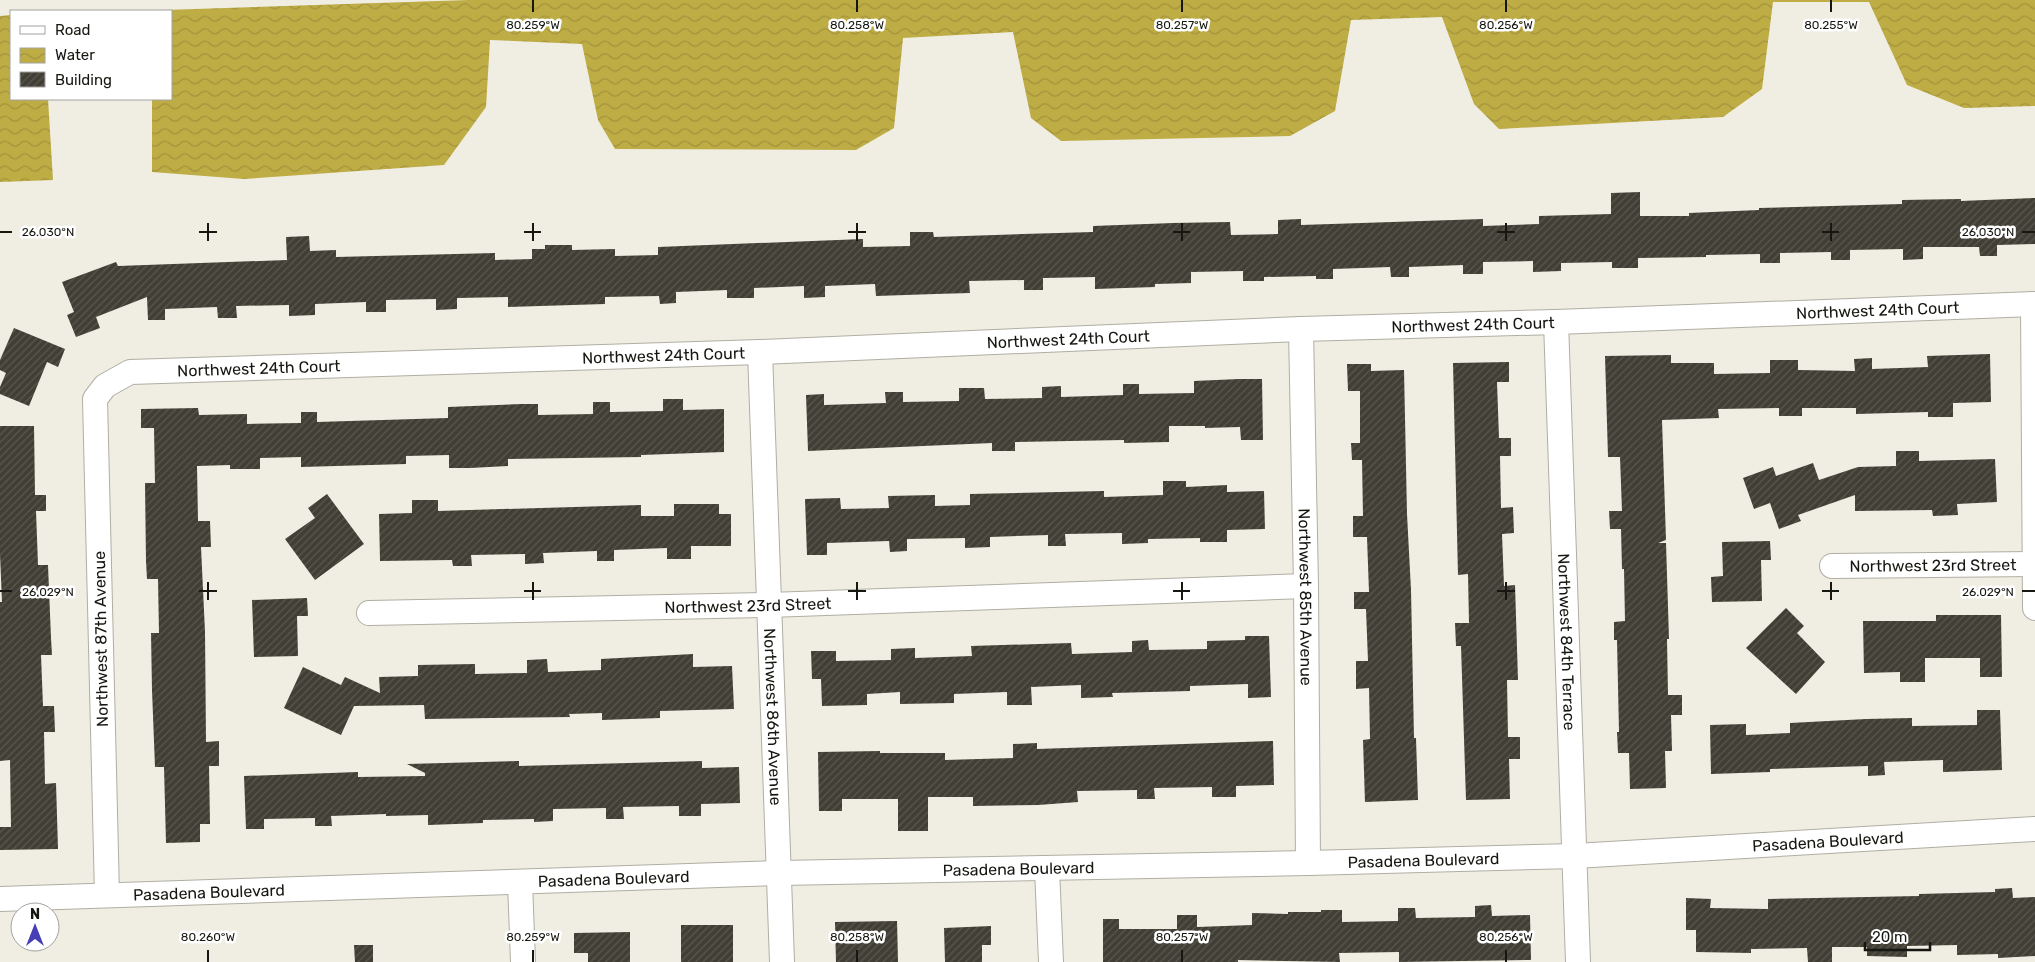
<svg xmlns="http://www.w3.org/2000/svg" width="2035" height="962" font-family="Rubik,sans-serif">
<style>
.water{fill:url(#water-waves)}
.building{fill:url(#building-hatch)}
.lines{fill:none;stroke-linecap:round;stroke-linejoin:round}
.minor-casing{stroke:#b0aea3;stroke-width:26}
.minor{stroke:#fff;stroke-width:24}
.ticks{fill:none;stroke:#171712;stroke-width:2}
.labels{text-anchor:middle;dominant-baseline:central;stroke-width:5;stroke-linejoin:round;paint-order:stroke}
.street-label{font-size:16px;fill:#171712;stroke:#fff}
.ticks-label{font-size:12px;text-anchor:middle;fill:#171712;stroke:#fff;stroke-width:5;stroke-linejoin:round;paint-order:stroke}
</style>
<defs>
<pattern id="water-waves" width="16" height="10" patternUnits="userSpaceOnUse" patternTransform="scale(1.25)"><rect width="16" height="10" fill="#beac45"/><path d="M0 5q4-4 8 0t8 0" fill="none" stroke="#a3933b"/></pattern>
<pattern id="building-hatch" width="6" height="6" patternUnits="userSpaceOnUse" patternTransform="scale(1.25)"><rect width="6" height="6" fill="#413f35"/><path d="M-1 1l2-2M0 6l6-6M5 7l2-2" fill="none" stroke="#59574f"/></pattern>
</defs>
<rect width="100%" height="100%" fill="#f0eee2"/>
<!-- water -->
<g class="water">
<polygon points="469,0 2035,0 2035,106 1964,108 1907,85 1869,2 1773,2 1762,89 1723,117 1499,129 1474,104 1442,17 1351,20 1335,111 1290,136 1061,141 1031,118 1013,32 903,38 894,128 856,150 615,149 598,120 582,44 490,40 486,107 444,165 244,179 152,172 152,99 171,99 171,11 134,11"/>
<polygon points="11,15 11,99 48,99 53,180 0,182 0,16"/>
</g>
<!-- building -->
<g class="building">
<polygon points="1640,192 1640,216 1689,216 1689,213 1759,210 1759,208 1902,204 1902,200 1961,199 1961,201 2035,198 2035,244 1997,245 1997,256 1980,256 1979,247 1923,247 1923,259 1903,260 1903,249 1850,250 1850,260 1831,260 1831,252 1780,253 1780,263 1760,263 1760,254 1706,255 1706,257 1638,258 1638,268 1612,268 1612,262 1561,263 1561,271 1533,272 1533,261 1483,262 1483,274 1463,274 1463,265 1409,267 1409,277 1391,277 1390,267 1333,269 1333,279 1316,279 1316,276 1264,277 1264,281 1243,281 1243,271 1191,272 1191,283 1155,284 1155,287 1095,289 1095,277 1043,278 1043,290 1024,290 1024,280 969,281 970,293 935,294 876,296 875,284 825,286 825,297 804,298 804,286 754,288 754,298 727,298 727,290 676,292 676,303 660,304 659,296 605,297 605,304 508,307 508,297 457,298 457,309 436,310 436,299 386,300 386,312 366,312 366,302 315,304 315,315 289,316 289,305 236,306 237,318 218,318 217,307 165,309 165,320 148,320 147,297 96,317 100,328 76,337 67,315 74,312 62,282 116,262 118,266 287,260 286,237 309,236 310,251 336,250 336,257 495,253 495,260 532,259 532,249 545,249 545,245 572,245 572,250 615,249 615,256 658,255 658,247 863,239 863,247 910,246 910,232 933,232 934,237 1023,234 1093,232 1093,226 1173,223 1230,222 1231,235 1278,234 1278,220 1301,219 1301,225 1483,219 1483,226 1539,224 1539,216 1611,214 1611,193"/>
<polygon points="14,328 65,349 58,367 47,362 29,406 0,394 0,387 6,373 0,370 0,360"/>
<polygon points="1990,354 1991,402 1953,403 1953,417 1928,417 1928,412 1856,414 1856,408 1802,408 1802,416 1779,416 1779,408 1718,409 1719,418 1662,420 1666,540 1658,543 1666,543 1669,639 1667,639 1668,695 1682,695 1682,715 1671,715 1672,751 1665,751 1666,788 1630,789 1629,753 1618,753 1617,732 1619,732 1617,640 1614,640 1614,622 1625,621 1624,569 1622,569 1621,529 1610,529 1609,511 1622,511 1620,457 1608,457 1605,356 1671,355 1671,363 1714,363 1714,374 1770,373 1770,360 1798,360 1798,370 1855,371 1854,359 1872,358 1872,369 1928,367 1927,356"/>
<polygon points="1509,362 1509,382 1497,382 1499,438 1511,438 1511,456 1500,456 1501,508 1513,507 1514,533 1502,534 1504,586 1515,585 1518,680 1507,680 1508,737 1520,737 1520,759 1509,759 1510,799 1466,800 1461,646 1456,646 1455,623 1469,623 1468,574 1458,575 1453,363"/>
<polygon points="1347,364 1371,364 1371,371 1404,370 1407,514 1411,590 1414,738 1416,738 1418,800 1365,802 1363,740 1370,739 1369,688 1356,689 1356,661 1368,661 1366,609 1354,609 1354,592 1369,592 1367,537 1353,537 1353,516 1363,516 1362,460 1352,460 1351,443 1360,443 1360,391 1348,391"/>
<polygon points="1239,379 1262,379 1263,440 1241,440 1240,427 1205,428 1205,426 1169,426 1169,442 1124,443 1124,440 1015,442 1015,451 992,451 992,443 808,451 806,395 824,394 824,405 886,403 885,392 903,392 903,402 959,401 959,388 984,388 985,399 1042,398 1042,387 1061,386 1061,397 1123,395 1123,384 1139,384 1139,394 1194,393 1194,381"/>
<polygon points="663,399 683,399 683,410 724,409 724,452 641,455 641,457 508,459 508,466 470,468 449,468 449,455 406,456 406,464 301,467 301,457 260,458 260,469 230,469 230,465 197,466 198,521 210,521 211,547 201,547 205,632 206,742 219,741 219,766 209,766 210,824 200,824 200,842 166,843 164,767 155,767 152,690 151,633 159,633 158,579 147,579 146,561 145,483 155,483 154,428 141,428 141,409 198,408 199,415 247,414 247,424 301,423 301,412 317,412 317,422 448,418 448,407 522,404 538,404 538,415 593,414 593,402 610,402 610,412 663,411"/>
<polygon points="0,426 34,426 35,495 46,495 46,511 36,511 38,565 48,565 51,638 52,655 41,655 43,706 54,706 55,732 44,732 45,784 56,783 58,849 0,850 0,827 11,827 10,760 0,761 0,602 2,602 0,554"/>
<polygon points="1896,451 1919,451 1919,461 1995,459 1997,502 1957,504 1958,515 1933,516 1932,510 1855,511 1855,495 1798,515 1801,521 1779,529 1770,503 1754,509 1743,478 1773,467 1776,476 1813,463 1819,480 1858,467 1896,466"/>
<polygon points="1163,481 1186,481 1186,487 1227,485 1227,492 1264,491 1265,529 1227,530 1227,542 1200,542 1200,538 1148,539 1148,543 1122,544 1122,533 1065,534 1066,546 1048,546 1048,535 990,537 990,547 965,548 965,538 907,539 907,551 890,552 889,541 827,543 827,555 807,555 805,499 840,498 841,509 889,508 888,496 935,495 935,506 970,505 970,494 1104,491 1104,497 1163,495"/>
<polygon points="327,494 364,544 315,580 285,539 315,518 308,508"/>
<polygon points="412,500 438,500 438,511 641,505 641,516 674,516 674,504 719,504 719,514 731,514 731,546 691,546 691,559 667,559 667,548 614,550 614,561 597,561 597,551 543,553 544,563 525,564 525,554 471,555 472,566 453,566 452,560 380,561 379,514 412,513"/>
<polygon points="1770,541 1771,560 1761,560 1762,601 1712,602 1711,577 1723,576 1722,542"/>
<polygon points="307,598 308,616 297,616 298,656 254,657 252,600"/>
<polygon points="1786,608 1804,626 1797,633 1825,662 1796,694 1746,648"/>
<polygon points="1936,615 2001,615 2002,677 1980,677 1980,658 1925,658 1925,682 1900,682 1900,672 1864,673 1863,621 1936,621"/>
<polygon points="1245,636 1269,636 1271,697 1248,698 1248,684 1190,686 1190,691 1112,693 1113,697 1081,698 1081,685 1031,687 1032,705 1007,705 1007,692 954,694 954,703 900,704 900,692 867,694 867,705 822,706 821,679 812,679 811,651 836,651 836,661 891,660 891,649 915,648 915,658 972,656 971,646 1071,643 1072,654 1132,652 1132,641 1148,640 1149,650 1207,649 1207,641 1245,640"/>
<polygon points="693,654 693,667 732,666 734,709 660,711 660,718 602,720 602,713 569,714 570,717 425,719 424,705 354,706 341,735 284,708 303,667 341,685 345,677 380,693 379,677 418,676 418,665 475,664 475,674 527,673 527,660 547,659 548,672 601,670 601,659"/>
<polygon points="1977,710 2000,710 2002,770 1943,772 1943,760 1884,762 1885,775 1868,776 1868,766 1770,769 1770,772 1711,774 1710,725 1746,724 1746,735 1790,733 1790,723 1866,719 1912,718 1912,726 1977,725"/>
<polygon points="1273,741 1274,785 1236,786 1236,797 1212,797 1212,787 1154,788 1155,799 1137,799 1137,790 1077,791 1078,802 1038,805 973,806 973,797 928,797 928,831 898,831 898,799 842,799 842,811 819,811 818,752 880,751 880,753 945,753 945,760 1013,758 1013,744 1037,743 1037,749"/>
<polygon points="519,761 519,766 702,761 702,768 739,767 740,803 701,804 701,816 679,816 679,806 623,807 624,819 606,819 606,808 553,809 553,821 534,822 534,819 483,820 483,823 428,825 428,815 386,816 386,814 331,816 332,826 315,826 315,818 264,819 264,829 246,829 244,776 358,772 358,777 425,776 425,773 407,764"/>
<polygon points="2012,888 2013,898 2035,897 2035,956 1998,958 1998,954 1957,955 1957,945 1907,946 1907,957 1867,956 1867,947 1832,947 1832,962 1808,962 1807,948 1751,949 1751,953 1696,952 1696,930 1686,930 1686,898 1711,899 1710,908 1768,909 1768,899 1919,896 1919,894 1995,892 1995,889"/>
<polygon points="1491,905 1492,916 1530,915 1531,960 1399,962 1399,952 1339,953 1340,962 1238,960 1238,962 1103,962 1103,919 1119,919 1119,929 1177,929 1177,915 1197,915 1197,927 1252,925 1252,913 1288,914 1288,912 1321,912 1321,910 1342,910 1342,922 1398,921 1398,908 1415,908 1416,918 1475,917 1475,906"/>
<polygon points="897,921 898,962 836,962 835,922"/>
<rect x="681" y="925" width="52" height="37"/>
<polygon points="991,926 991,945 982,945 982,962 945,962 944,928"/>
<polygon points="630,932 630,962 588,962 588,953 574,953 574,933"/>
<polygon points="354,945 373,945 373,962 355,962"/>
</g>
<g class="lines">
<!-- minor casing -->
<g class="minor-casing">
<g id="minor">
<polyline points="2033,304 2035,608"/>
<path id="s1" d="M 1556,322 L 1578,962"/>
<path id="s2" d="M 1301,329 L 1306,586 L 1308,863"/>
<path id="s3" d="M 760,352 L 782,962"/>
<path id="s4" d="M 1832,566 L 2035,564"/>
<path id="s5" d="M 369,613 L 769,605 L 1306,586"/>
<polyline points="1047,869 1051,962"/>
<polyline points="520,882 523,962"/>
<path id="s6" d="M 107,895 L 95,399 L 105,386 L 130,372 L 760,352 L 1301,329 L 1556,322 L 2035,304"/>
<path id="s7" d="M 0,899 L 780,873 L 1308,863 L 1575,856 L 2035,829"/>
</g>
</g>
<!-- minor -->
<use href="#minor" class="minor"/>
</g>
<!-- ticks -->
<path class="ticks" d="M 533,0 L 533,12M 857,0 L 857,12M 1182,0 L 1182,12M 1506,0 L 1506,12M 1831,0 L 1831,12M 208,223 L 208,241M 533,223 L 533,241M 857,223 L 857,241M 1182,223 L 1182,241M 1506,223 L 1506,241M 1831,223 L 1831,241M 0,232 L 12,232M 199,232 L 217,232M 524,232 L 541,232M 848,232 L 866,232M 1173,232 L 1190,232M 1497,232 L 1515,232M 1822,232 L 1839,232M 2022,232 L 2035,232M 208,582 L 208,600M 533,582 L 533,600M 857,582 L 857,600M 1182,582 L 1182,600M 1506,582 L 1506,600M 1831,582 L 1831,600M 0,591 L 12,591M 199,591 L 217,591M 524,591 L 541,591M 848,591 L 866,591M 1173,591 L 1190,591M 1497,591 L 1515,591M 1822,591 L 1839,591M 2022,591 L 2035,591M 208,950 L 208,962M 533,950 L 533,962M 857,950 L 857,962M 1182,950 L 1182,962M 1506,950 L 1506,962"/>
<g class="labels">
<!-- street labels -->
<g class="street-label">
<text stroke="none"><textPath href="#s6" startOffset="2290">Northwest 24th Court</textPath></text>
<text stroke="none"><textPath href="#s6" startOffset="1885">Northwest 24th Court</textPath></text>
<text stroke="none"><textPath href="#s6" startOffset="1480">Northwest 24th Court</textPath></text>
<text stroke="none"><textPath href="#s6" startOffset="1075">Northwest 24th Court</textPath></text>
<text stroke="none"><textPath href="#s6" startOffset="670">Northwest 24th Court</textPath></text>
<text stroke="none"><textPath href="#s4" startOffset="101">Northwest 23rd Street</textPath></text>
<text stroke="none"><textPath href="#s2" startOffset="268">Northwest 85th Avenue</textPath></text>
<text stroke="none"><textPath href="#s5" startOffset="379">Northwest 23rd Street</textPath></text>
<text transform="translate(101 639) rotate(-91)">Northwest 87th Avenue</text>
<text stroke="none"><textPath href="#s1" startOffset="320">Northwest 84th Terrace</textPath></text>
<text stroke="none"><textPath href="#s3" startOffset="365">Northwest 86th Avenue</textPath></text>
<text stroke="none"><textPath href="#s7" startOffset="1829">Pasadena Boulevard</textPath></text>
<text stroke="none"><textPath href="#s7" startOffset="1424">Pasadena Boulevard</textPath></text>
<text stroke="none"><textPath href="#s7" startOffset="1019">Pasadena Boulevard</textPath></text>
<text stroke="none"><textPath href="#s7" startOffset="614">Pasadena Boulevard</textPath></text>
<text stroke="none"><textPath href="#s7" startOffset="209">Pasadena Boulevard</textPath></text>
</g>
</g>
<g class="ticks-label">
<text x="533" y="29">80.259°W</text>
<text x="857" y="29">80.258°W</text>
<text x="1182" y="29">80.257°W</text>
<text x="1506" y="29">80.256°W</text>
<text x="1831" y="29">80.255°W</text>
<text x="48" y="236">26.030°N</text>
<text x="1988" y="236">26.030°N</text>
<text x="48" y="596">26.029°N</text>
<text x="1988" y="596">26.029°N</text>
<text x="208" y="941">80.260°W</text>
<text x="533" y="941">80.259°W</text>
<text x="857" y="941">80.258°W</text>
<text x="1182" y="941">80.257°W</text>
<text x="1506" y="941">80.256°W</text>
</g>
<!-- legend -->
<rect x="10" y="10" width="162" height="90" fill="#ffffff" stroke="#a2a2a0"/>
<rect x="20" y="26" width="25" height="8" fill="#ffffff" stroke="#a2a2a0"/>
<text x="55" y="35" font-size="15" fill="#171712">Road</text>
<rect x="20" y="48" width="25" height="15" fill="url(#water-waves)" stroke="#a2a2a0"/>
<text x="55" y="60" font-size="15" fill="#171712">Water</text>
<rect x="20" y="72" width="25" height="15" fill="url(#building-hatch)" stroke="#a2a2a0"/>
<text x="55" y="85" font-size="15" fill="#171712">Building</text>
<!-- north arrow -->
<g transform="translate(35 927)"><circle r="24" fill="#ffffff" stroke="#a2a2a0"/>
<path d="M0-4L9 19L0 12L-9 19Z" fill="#473fb6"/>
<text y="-8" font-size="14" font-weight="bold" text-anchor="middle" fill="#171712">N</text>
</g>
<!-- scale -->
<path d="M1865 942v8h65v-8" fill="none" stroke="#171712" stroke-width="2.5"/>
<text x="1872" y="942" font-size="15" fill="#171712" stroke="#ffffff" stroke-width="4" paint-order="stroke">20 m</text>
</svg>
